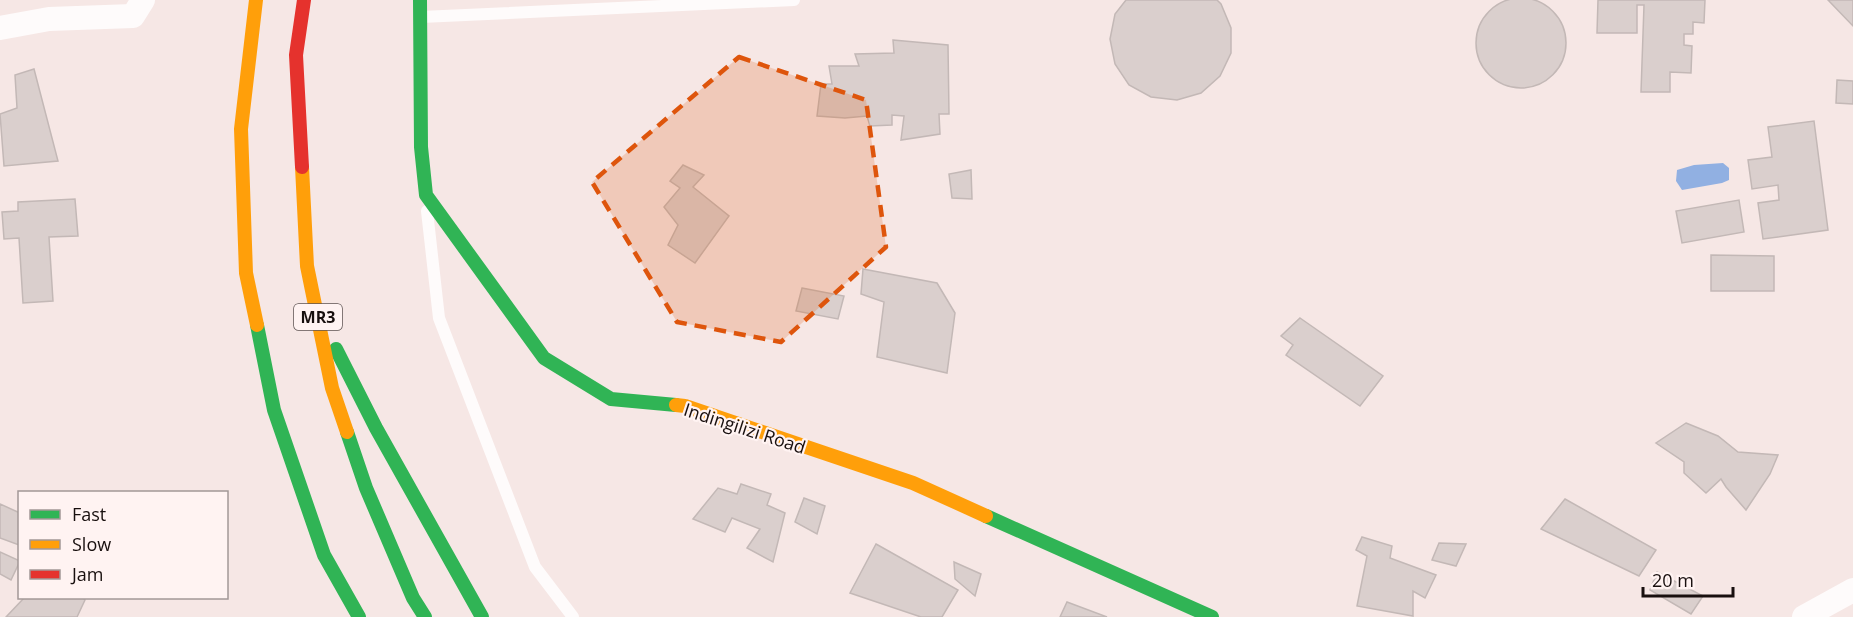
<svg xmlns="http://www.w3.org/2000/svg" width="1853" height="617" font-family="'Open Sans',sans-serif">
<style>
.water{fill:#91b0e2}
.building{fill:#dacfcd;stroke:#c3b8b6;stroke-width:1.5}
.lines{fill:none;stroke-linecap:round;stroke-linejoin:round}
.lane{stroke:#fefbfb;stroke-width:12}
.street{stroke:#fefbfb;stroke-width:24}
.fast{stroke:#30b455;stroke-width:14}
.slow{stroke:#ff9f0a;stroke-width:14}
.jam{stroke:#e5322d;stroke-width:14}
.marked{fill:#de550c;fill-opacity:0.2;stroke:#de550c;stroke-width:4.5;stroke-dasharray:12 8;stroke-linejoin:round}
.labels{text-anchor:middle;dominant-baseline:central;stroke-width:4.5;stroke-linejoin:round;paint-order:stroke}
.shield{fill:#fff3f2;stroke:#5d5352;stroke-width:1.5}
.shield-label{font-size:16px;font-weight:bold;fill:#180f0e}
.street-label{font-size:18px;fill:#180f0e;stroke:#fff3f2}
</style>
<rect width="100%" height="100%" fill="#f6e7e5"/>
<!-- water -->
<polygon class="water" points="1723,163 1729,168 1729,180 1722,183 1682,190 1676,181 1677,170 1694,165"/>
<!-- building -->
<g class="building">
<circle cx="1521" cy="43" r="45"/>
<polygon points="1126,0 1217,0 1221,4 1231,28 1231,53 1220,76 1201,93 1177,100 1151,97 1129,85 1115,64 1110,39 1115,14"/>
<polygon points="1598,0 1705,0 1704,23 1693,22 1693,34 1684,34 1684,45 1692,46 1691,73 1670,72 1670,92 1641,92 1644,5 1637,5 1637,33 1597,33"/>
<polygon points="1828,0 1853,0 1853,26"/>
<polygon points="893,40 948,45 949,114 939,114 940,134 901,140 904,116 892,115 892,125 870,126 867,116 845,118 817,116 821,84 832,84 829,66 859,66 855,54 894,53"/>
<polygon points="34,69 58,161 4,166 0,114 17,108 15,75"/>
<polygon points="1837,80 1853,81 1853,104 1836,103"/>
<polygon points="1814,121 1828,230 1763,239 1758,203 1779,200 1778,185 1752,189 1748,160 1772,157 1768,127"/>
<polygon points="683,165 704,175 693,187 729,216 695,263 668,245 678,225 664,207 680,188 670,181"/>
<polygon points="971,170 972,199 952,198 949,174"/>
<polygon points="75,199 78,236 49,237 53,301 23,303 19,238 4,239 2,212 18,211 18,202"/>
<polygon points="1739,200 1744,232 1682,243 1676,211"/>
<polygon points="1711,255 1774,256 1774,291 1711,291"/>
<polygon points="863,269 937,283 955,313 947,373 877,357 884,302 861,294"/>
<polygon points="802,288 844,296 838,319 796,311"/>
<polygon points="1300,318 1383,376 1360,406 1286,355 1293,345 1281,336"/>
<polygon points="1686,423 1718,436 1738,452 1778,455 1770,474 1746,510 1726,487 1721,479 1706,493 1684,473 1684,462 1656,443"/>
<polygon points="741,484 771,494 767,505 785,513 773,562 747,548 760,529 732,518 725,532 693,519 718,488 737,494"/>
<polygon points="804,498 825,506 817,534 795,522"/>
<polygon points="1565,499 1656,550 1639,576 1541,529"/>
<polygon points="0,504 20,513 19,545 0,538"/>
<polygon points="1362,537 1392,546 1390,558 1436,575 1425,598 1413,591 1413,616 1357,606 1367,556 1356,550"/>
<polygon points="1439,543 1466,544 1456,566 1432,560"/>
<polygon points="876,544 958,590 942,617 921,617 850,593"/>
<polygon points="0,552 20,561 11,580 0,574"/>
<polygon points="954,562 981,574 975,596 955,579"/>
<polygon points="1657,572 1703,596 1691,614 1650,590"/>
<polygon points="24,598 83,598 85,600 77,617 6,617"/>
<polygon points="1067,602 1107,617 1060,617"/>
</g>
<g class="lines">
<!-- lane -->
<g class="lane">
<polyline points="421,17 794,0"/>
<polyline points="427,211 439,318 535,567 573,617"/>
</g>
<!-- street -->
<g class="street">
<polyline points="0,28 49,19 133,16 143,0"/>
<polyline points="1804,617 1853,590"/>
</g>
<!-- fast -->
<g class="fast">
<polyline points="420,0 421,147 426,195 544,358 611,399 676,405"/>
<polyline points="257,325 274,410 324,555 359,617"/>
<polyline points="336,349 376,428 482,617"/>
<polyline points="347,432 366,488 413,598 425,617"/>
<polyline points="986,516 1212,617"/>
</g>
<!-- slow -->
<g class="slow">
<polyline points="256,0 241,129 246,273 257,325"/>
<polyline points="302,167 307,266 332,388 347,432"/>
<polyline points="676,405 685,406 913,483 986,516"/>
</g>
<!-- jam -->
<polyline class="jam" points="302,167 296,55 304,0"/>
</g>
<!-- marked area -->
<path class="marked" d="M 739,57 L 866,100 L 886,247 L 781,342 L 677,322 L 592,182 Z"/>
<g class="labels">
<!-- shield labels -->
<rect class="shield" x="294" y="304" width="48" height="26" rx="4.5"/>
<g class="shield-label">
<text x="318" y="317">MR3</text>
</g>
<!-- street labels -->
<g class="street-label">
<text transform="translate(745 428) rotate(18)">Indingilizi Road</text>
</g>
</g>
<!-- legend -->
<rect x="18" y="491" width="210" height="108" fill="#fff3f2" stroke="#a39897" stroke-width="1.5"/>
<rect x="30" y="510" width="30" height="9" fill="#30b455" stroke="#a39897" stroke-width="1.5"/>
<text x="72" y="521" font-size="18" fill="#180f0e">Fast</text>
<rect x="30" y="540" width="30" height="9" fill="#ff9f0a" stroke="#a39897" stroke-width="1.5"/>
<text x="72" y="551" font-size="18" fill="#180f0e">Slow</text>
<rect x="30" y="570" width="30" height="9" fill="#e5322d" stroke="#a39897" stroke-width="1.5"/>
<text x="72" y="581" font-size="18" fill="#180f0e">Jam</text>
<!-- scale -->
<path d="M1643 587v9h90v-9" fill="none" stroke="#180f0e" stroke-width="3"/>
<text x="1652" y="587" font-size="18" fill="#180f0e" stroke="#fff3f2" stroke-width="4.5" paint-order="stroke">20 m</text>
</svg>
